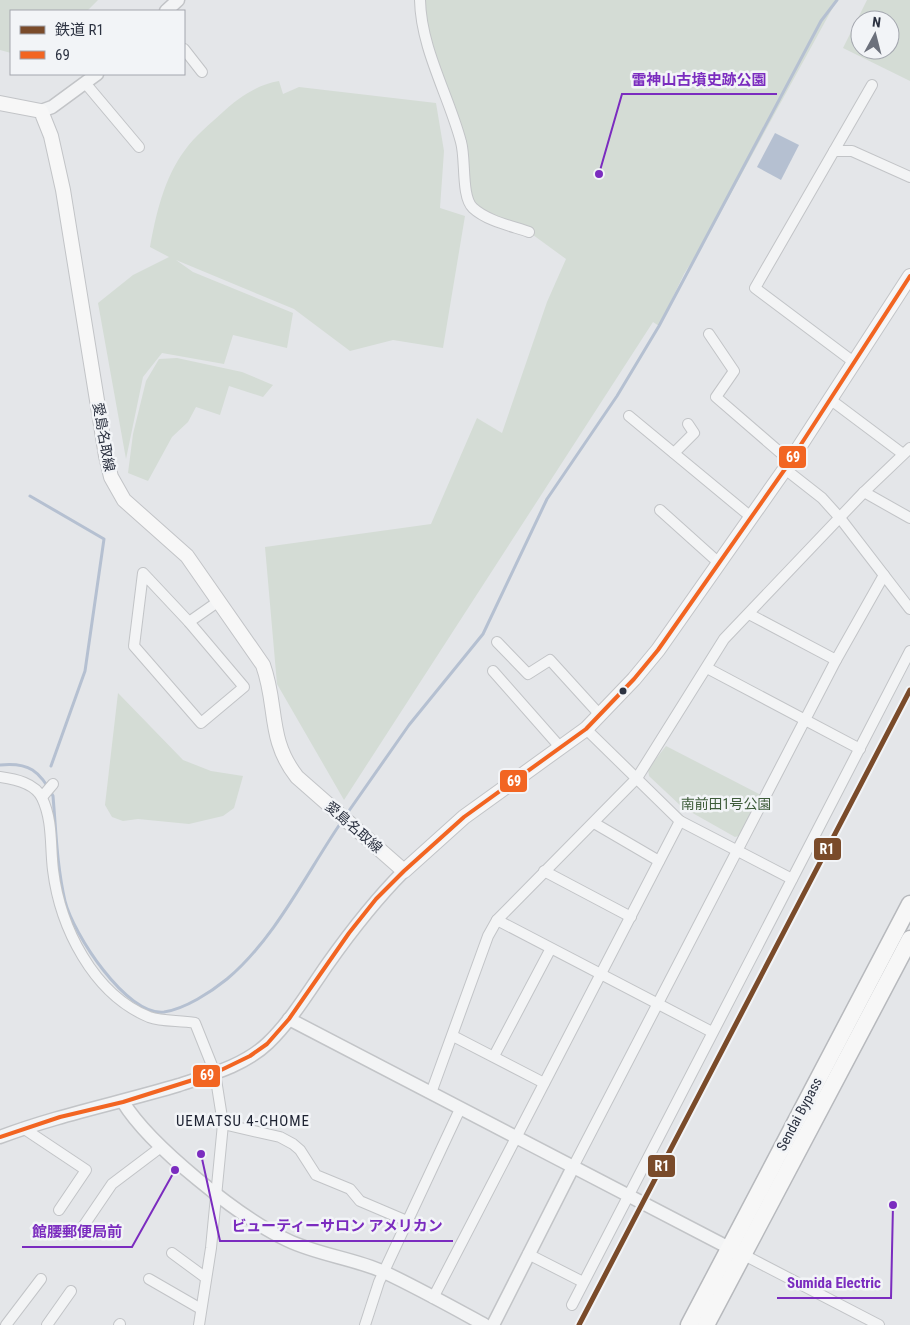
<svg xmlns="http://www.w3.org/2000/svg" width="910" height="1325" font-family="'Roboto Condensed','Noto Sans JP',sans-serif">
<style>
.green{fill:#d4dcd5;fill-rule:evenodd}
.water{fill:#b5c0d1}
.lines{fill:none;stroke-linecap:round;stroke-linejoin:round}
.stream{stroke:#b5c0d1;stroke-width:3}
.minor-casing{stroke:#c2c4c7;stroke-width:12}
.tertiary-casing{stroke:#c2c4c7;stroke-width:15}
.secondary-casing{stroke:#c2c4c7;stroke-width:16}
.trunk-casing{stroke:#b7b9bd;stroke-width:19}
.minor{stroke:#f3f4f5;stroke-width:10}
.tertiary{stroke:#f3f4f5;stroke-width:12}
.secondary{stroke:#f7f7f7;stroke-width:14}
.trunk{stroke:#f7f7f7;stroke-width:16}
.bus-1-casing{stroke:#f2f4f7;stroke-width:8}
.bus-1{stroke:#f26522;stroke-width:4}
.rail-1-casing{stroke:#f2f4f7;stroke-width:9}
.rail-1{stroke:#7a4b2a;stroke-width:5}
.bus-dot{fill:#2c3241;stroke:#f2f4f7;stroke-width:2}
.labels{text-anchor:middle;dominant-baseline:central;stroke-width:5;stroke-linejoin:round;paint-order:stroke}
.street-label{font-size:14px;fill:#2c3241;stroke:#f2f4f7}
.park-label{font-size:14px;fill:#3e5c3a;stroke:#f2f4f7}
.neighbourhood-label{font-size:15px;letter-spacing:1px;fill:#1e2332;stroke:#f2f4f7}
.leader{fill:none;stroke:#7b2cbf;stroke-width:2}
.callout-dot{fill:#7b2cbf;stroke:#f2f4f7;stroke-width:2}
.callout-label{font-size:15px;text-anchor:middle;font-weight:bold;fill:#7b2cbf;stroke:#f2f4f7;stroke-width:5;stroke-linejoin:round;paint-order:stroke}
.line-badge{stroke:#f2f4f7;stroke-width:2}
.badge-label{font-size:14px;text-anchor:middle;font-weight:bold;fill:#fff}
</style>
<rect width="100%" height="100%" fill="#e4e6e9"/>
<!-- green -->
<g class="green">
<polygon points="0,0 98,0 87,11 11,11 11,53 0,50"/>
<polygon points="420,0 837,0 706,239 684,274 659,326 653,322 344,800 277,684 265,547 431,524 477,418 502,433 547,302 566,259 529,232 472,208 461,140"/>
<path d="M 867,0 L 910,0 L 910,81 L 843,48 ZM 860,20 L 890,20 L 890,50 L 860,50 Z"/>
<path d="M 279,81 L 283,94 L 299,87 L 436,103 L 444,151 L 440,208 L 465,216 L 443,348 L 393,340 L 350,351 L 294,309 L 176,260 L 193,272 L 293,313 L 287,348 L 233,335 L 224,364 L 162,353 L 143,377 L 126,459 L 98,303 L 133,275 L 169,257 L 150,247 C 156,214 164,178 185,150 C 195,136 210,124 223,112 C 238,98 258,84 279,81 Z"/>
<polygon points="177,358 242,372 273,385 263,397 229,386 220,415 196,407 188,422 172,437 148,481 128,473 133,434 146,381 159,359"/>
<polygon points="118,693 183,760 211,771 243,776 234,808 223,816 189,824 138,819 123,821 112,817 105,805"/>
<polygon points="666,746 761,795 742,835 735,837 682,807 649,776 648,769"/>
</g>
<!-- water -->
<polygon class="water" points="775,133 799,145 781,180 757,167"/>
<g class="lines">
<!-- stream -->
<g class="stream">
<polyline points="30,496 104,539 85,671 51,766"/>
<path d="M 0,765 C 29,762 40,771 53,796 C 56,831 57,867 65,901 C 73,933 126,1016 164,1012 C 185,1009 211,992 227,979 C 275,939 307,872 342,821"/>
<polyline points="346,815 409,725 483,634 547,499 617,396 659,326 821,21 837,0"/>
</g>
<!-- minor casing -->
<g class="minor-casing">
<g id="minor">
<path d="M 420,0 C 421,49 449,96 461,142 C 466,159 461,197 473,208 C 487,221 512,226 529,232"/>
<polyline points="184,49 202,72"/>
<polyline points="86,84 139,147"/>
<polyline points="834,151 852,151 910,177"/>
<polyline points="709,334 734,371 716,397 790,461"/>
<polyline points="855,363 755,288 872,85"/>
<polyline points="831,400 903,454"/>
<polyline points="629,416 751,517"/>
<polyline points="674,453 694,433 688,424"/>
<polyline points="785,469 822,498 840,518 910,609"/>
<polyline points="864,492 910,518"/>
<polyline points="660,510 719,563"/>
<polygon points="143,573 189,622 244,687 201,723 134,646"/>
<polyline points="749,614 836,660"/>
<polyline points="189,622 219,601"/>
<polyline points="497,642 528,674 550,660 600,715"/>
<polyline points="707,668 860,749"/>
<polyline points="493,671 560,747"/>
<polyline points="586,729 680,821 792,879"/>
<path d="M 0,777 C 15,779 35,783 42,798 C 53,821 50,846 53,870 C 60,927 93,994 149,1017 C 163,1022 180,1020 195,1023 L 215,1073 L 223,1124 L 211,1248 L 199,1325"/>
<polyline points="42,797 53,784"/>
<polyline points="594,823 659,861"/>
<polyline points="544,871 631,917"/>
<polyline points="497,920 712,1032"/>
<polyline points="453,1036 544,1083"/>
<polyline points="494,1056 550,950"/>
<polyline points="431,1093 488,936 497,920 637,778 724,639 864,492 910,448"/>
<polyline points="223,1124 280,1137 293,1144 300,1150 316,1175 350,1189 360,1201 407,1221"/>
<polyline points="23,1128 86,1170 59,1210"/>
<polyline points="573,1167 836,660 884,575"/>
<polyline points="78,1234 112,1184 161,1147"/>
<polyline points="172,1253 206,1278"/>
<polyline points="528,1254 583,1282"/>
<polyline points="744,1255 879,1325"/>
<polyline points="149,1279 201,1309"/>
<polyline points="433,1298 680,821"/>
<polyline points="572,1305 910,651"/>
<polyline points="6,1325 41,1279"/>
<polyline points="47,1325 71,1291"/>
<polyline points="119,1325 120,1324"/>
<polyline points="365,1325 379,1282 460,1109"/>
</g>
</g>
<!-- tertiary casing -->
<g class="tertiary-casing">
<g id="tertiary">
<polyline points="166,11 178,0"/>
<polyline points="41,111 52,107 97,74"/>
<polyline points="289,1019 737,1252"/>
<path d="M 123,1102 C 150,1146 240,1218 287,1240 C 318,1255 353,1258 384,1272 C 418,1288 452,1307 485,1325"/>
<path d="M 0,1137 C 58,1115 119,1103 179,1085 C 209,1075 244,1066 268,1043 C 291,1021 309,991 327,965 C 351,931 375,900 404,871"/>
<polyline points="493,1325 573,1167"/>
</g>
</g>
<!-- secondary casing -->
<g class="secondary-casing">
<path id="secondary" d="M 0,103 L 41,111 L 51,136 L 63,190 L 106,456 L 111,477 L 124,500 L 187,556 L 263,665 C 278,706 267,739 297,777 L 404,871 L 464,817 L 586,729 L 634,679 L 658,650 L 785,469 L 910,276"/>
</g>
<!-- trunk casing -->
<g class="trunk-casing">
<g id="trunk">
<polyline points="689,1325 910,904"/>
<polyline points="706,1325 910,939"/>
</g>
</g>
<!-- minor -->
<use href="#minor" class="minor"/>
<!-- tertiary -->
<use href="#tertiary" class="tertiary"/>
<!-- secondary -->
<use href="#secondary" class="secondary"/>
<!-- trunk -->
<use href="#trunk" class="trunk"/>
<!-- bus-1 casing -->
<g class="bus-1-casing">
<polyline id="bus-1" points="0,1137 60,1117 123,1102 215,1073 250,1056 267,1044 289,1019 349,933 376,899 404,871 464,817 586,729 634,679 658,650 785,469 910,276"/>
</g>
<!-- bus-1 -->
<use href="#bus-1" class="bus-1"/>
<!-- rail-1 casing -->
<g class="rail-1-casing">
<polyline id="rail-1" points="579,1325 910,690"/>
</g>
<!-- rail-1 -->
<use href="#rail-1" class="rail-1"/>
</g>
<!-- markers -->
<circle class="bus-dot" cx="623" cy="691" r="4.5"/>
<g class="labels">
<!-- street labels -->
<g class="street-label">
<text transform="translate(104 437) rotate(80)">愛島名取線</text>
<text transform="translate(354 827) rotate(41)">愛島名取線</text>
<text transform="translate(799 1114) rotate(-62)">Sendai Bypass</text>
</g>
<!-- park labels -->
<g class="park-label">
<text x="726" y="804">南前田1号公園</text>
</g>
<!-- neighbourhood labels -->
<g class="neighbourhood-label">
<text x="243" y="1121">UEMATSU 4-CHOME</text>
</g>
</g>
<!-- callouts -->
<path class="leader" d="M599 174L622 94H777M201 1154L220 1241H453M175 1170L132 1247H22M893 1205L891 1298H777"/>
<g class="callout-dot">
<circle cx="599" cy="174" r="5"/>
<circle cx="201" cy="1154" r="5"/>
<circle cx="175" cy="1170" r="5"/>
<circle cx="893" cy="1205" r="5"/>
</g>
<g class="callout-label">
<text x="699" y="85">雷神山古墳史跡公園</text>
<text x="337" y="1231">ビューティーサロン アメリカン</text>
<text x="77" y="1237">館腰郵便局前</text>
<text x="834" y="1288">Sumida Electric</text>
</g>
<g class="line-badge">
<rect x="778" y="445" width="29" height="24" rx="5" fill="#f26522"/>
<rect x="499" y="769" width="29" height="24" rx="5" fill="#f26522"/>
<rect x="813" y="837" width="29" height="24" rx="5" fill="#7a4b2a"/>
<rect x="192" y="1064" width="29" height="24" rx="5" fill="#f26522"/>
<rect x="647" y="1154" width="29" height="24" rx="5" fill="#7a4b2a"/>
</g>
<g class="badge-label">
<text x="793" y="462">69</text>
<text x="514" y="786">69</text>
<text x="827" y="854">R1</text>
<text x="207" y="1080">69</text>
<text x="662" y="1171">R1</text>
</g>
<!-- legend -->
<rect x="10" y="10" width="175" height="65" fill="#f2f4f7" stroke="#a3a6ae"/>
<rect x="20" y="26" width="25" height="8" fill="#7a4b2a" stroke="#a3a6ae"/>
<text x="55" y="35" font-size="15" fill="#2c3241">鉄道 R1</text>
<rect x="20" y="51" width="25" height="8" fill="#f26522" stroke="#a3a6ae"/>
<text x="55" y="60" font-size="15" fill="#2c3241">69</text>
<!-- north arrow -->
<g transform="translate(875 35) rotate(7)"><circle r="24" fill="#f2f4f7" stroke="#a3a6ae"/>
<path d="M0-4L9 19L0 12L-9 19Z" fill="#6c717c"/>
<text y="-8" font-size="14" font-weight="bold" text-anchor="middle" fill="#2c3241">N</text>
</g>
</svg>
